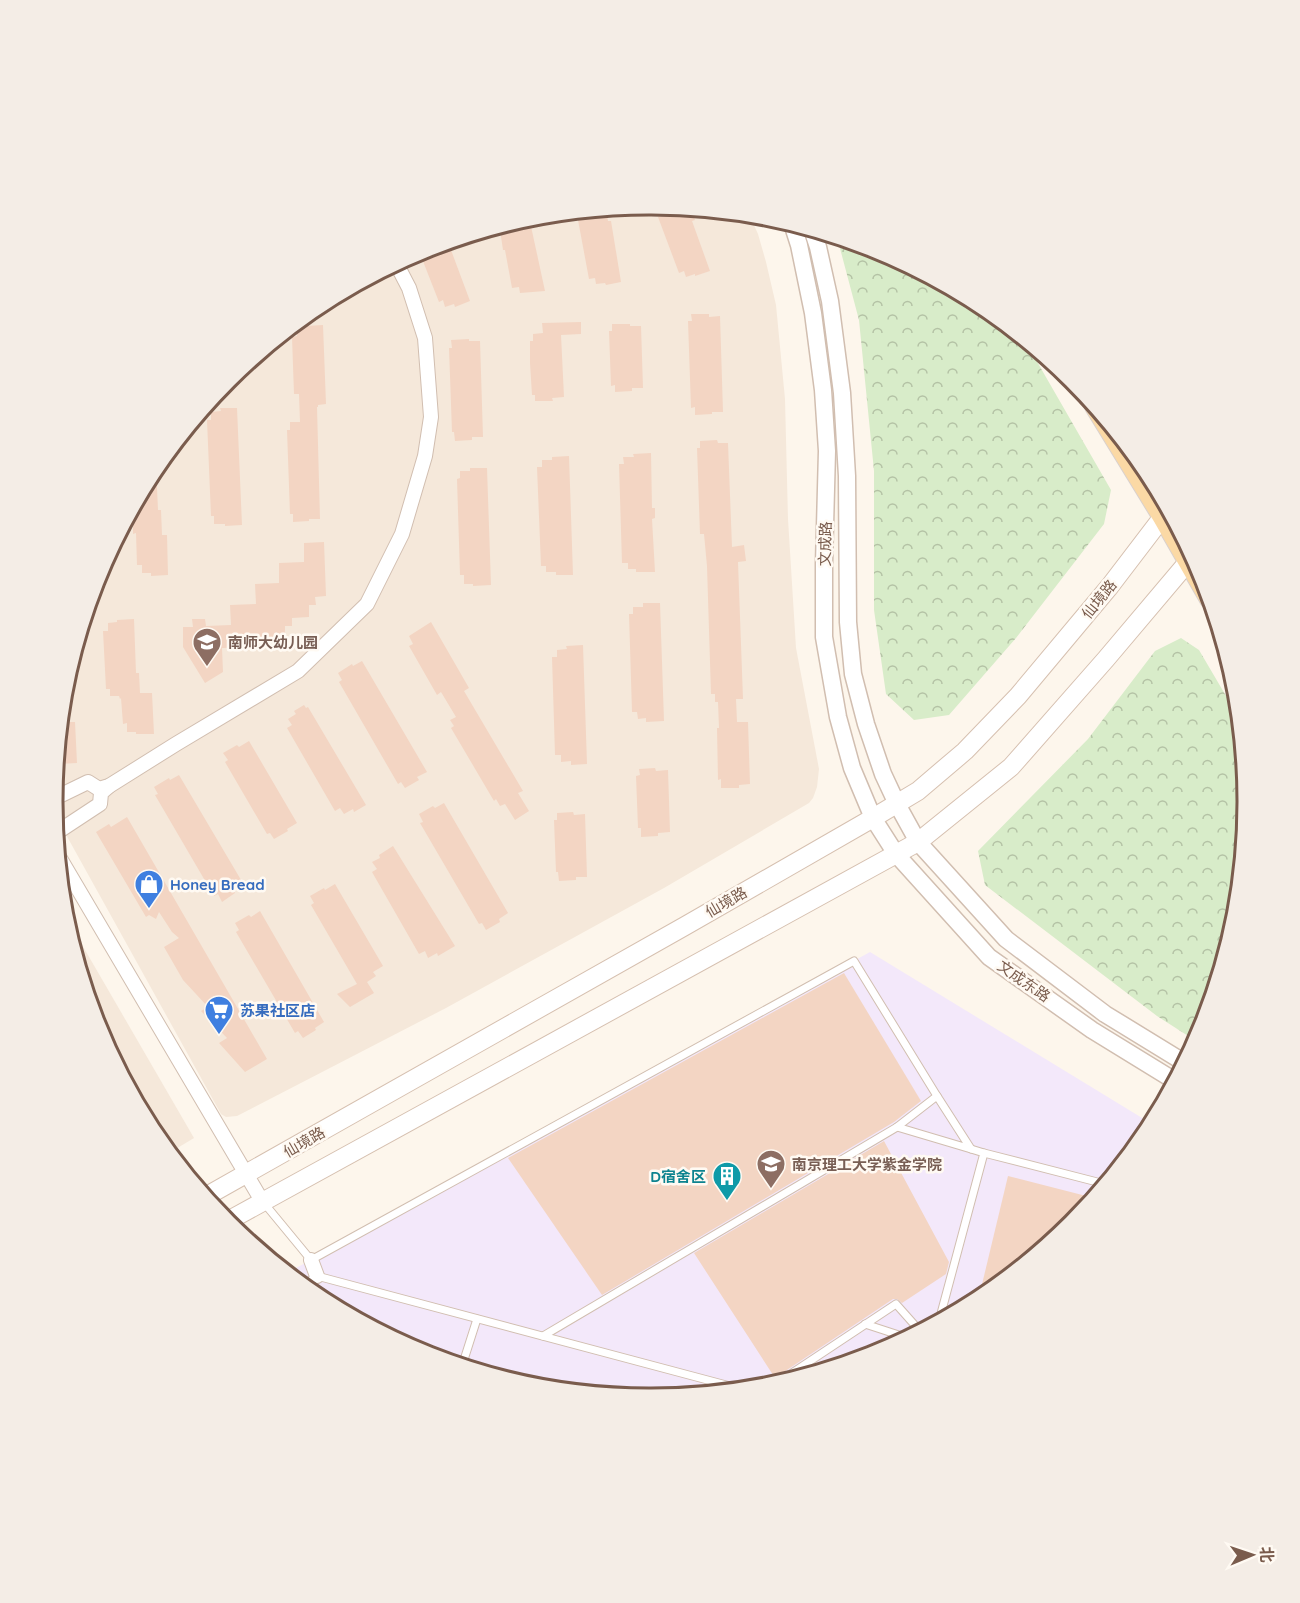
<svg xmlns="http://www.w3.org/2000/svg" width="1300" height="1603" font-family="Quicksand,'Noto Sans SC',sans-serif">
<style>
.residential{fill:#f5e8da}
.education{fill:#f3e8fa}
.forest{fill:url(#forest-crowns)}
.building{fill:#f3d5c3}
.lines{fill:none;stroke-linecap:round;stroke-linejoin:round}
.service-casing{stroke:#d1beb0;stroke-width:9}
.minor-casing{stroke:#d1beb0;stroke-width:16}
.tertiary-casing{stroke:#d1beb0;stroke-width:19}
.secondary-casing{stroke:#d6c0b0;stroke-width:20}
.primary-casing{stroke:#dad1cd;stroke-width:22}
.service{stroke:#fff;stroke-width:7}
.minor{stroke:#fff;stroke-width:14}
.tertiary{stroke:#fff;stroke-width:16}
.secondary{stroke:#fff;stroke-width:18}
.primary{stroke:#fbd9a5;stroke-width:20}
.labels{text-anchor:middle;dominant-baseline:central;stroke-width:5;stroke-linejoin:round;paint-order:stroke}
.street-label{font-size:15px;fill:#7a5c4d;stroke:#fffaf3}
.education-label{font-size:15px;font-weight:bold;fill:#785e54;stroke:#fffaf3;text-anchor:start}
.shop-label{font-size:15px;font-weight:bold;fill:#366cbe;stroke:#fffaf3;text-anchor:start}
.culture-label{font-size:15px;font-weight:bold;fill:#0d838f;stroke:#fffaf3;text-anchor:end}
.rim{fill:none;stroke:#7a5c4d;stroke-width:3}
</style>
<defs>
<pattern id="forest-crowns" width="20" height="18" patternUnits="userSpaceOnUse" patternTransform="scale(1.5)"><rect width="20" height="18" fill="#d8ecc9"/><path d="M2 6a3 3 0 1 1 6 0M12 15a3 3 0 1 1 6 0" fill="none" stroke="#b4c2a5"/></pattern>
</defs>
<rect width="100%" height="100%" fill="#fdf6ec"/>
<!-- residential -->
<g class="residential">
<polygon points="650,204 749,214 758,234 766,262 776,305 785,399 788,519 796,648 819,769 817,787 813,798 809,803 664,888 446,1008 237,1116 226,1117 221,1114 54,813 53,801 64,685 98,573 153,469 228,379 318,305 422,249 534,215"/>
<polygon points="63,912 194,1138 169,1153 153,1133 98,1030"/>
</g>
<!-- education -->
<polygon class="education" points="870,952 1152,1124 1147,1134 1072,1224 982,1298 878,1354 766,1388 650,1399 533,1387 421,1353 318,1298 287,1273"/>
<!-- forest -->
<g class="forest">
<polygon points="837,237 879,250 982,305 1024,339 1111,490 1104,524 1016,638 949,715 914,720 886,694 874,610 874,471 859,320"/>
<polygon points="1181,638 1199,650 1239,718 1247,802 1236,918 1202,1030 1196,1041 1157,1016 985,885 978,851 1088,739 1155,651"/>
</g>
<!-- building -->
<g class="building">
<polygon points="659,205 691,208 695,220 692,221 710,271 695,276 695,274 686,277 684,271 679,273 658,217 663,216"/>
<polygon points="606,208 608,221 611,221 621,282 606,285 605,283 596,284 595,278 589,279 578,220 582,220 581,213 589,211 589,210"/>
<polygon points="529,217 545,291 520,293 519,287 512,288 505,250 503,250 500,230 504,229 503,225"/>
<polygon points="446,242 448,242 470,301 455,307 454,304 445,307 443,300 439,302 419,251"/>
<polygon points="691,314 709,314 709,317 720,316 723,412 712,412 712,414 695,415 695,407 691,408 688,321 692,321"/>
<polygon points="581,322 581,334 561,335 564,397 552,398 553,401 535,401 535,395 532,395 530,363 530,341 533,341 533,334 543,333 542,323"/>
<polygon points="612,324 630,324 630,326 641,326 643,388 632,388 632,391 615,392 615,385 611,386 609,331 612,331"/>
<polygon points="323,325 326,404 318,405 318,407 317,407 320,519 309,519 309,521 293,522 293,514 290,514 287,430 290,430 290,422 300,422 299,394 294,394 292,337 297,336 297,329 306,328 306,326"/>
<polygon points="469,339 469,341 480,341 483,437 472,437 472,440 455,441 454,432 452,432 449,348 452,348 451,340"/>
<polygon points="220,408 237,408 242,525 225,526 225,524 214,524 214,516 211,516 207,420 211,420 211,412 221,411"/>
<polygon points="717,440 718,443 728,443 732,547 744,545 746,561 738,562 743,699 736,699 737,722 748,722 750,784 739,785 739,788 721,788 721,779 718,780 717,728 719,728 718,702 715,702 715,694 711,694 707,566 704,534 700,534 697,448 700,448 700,441"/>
<polygon points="651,453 652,508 655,508 655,518 652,519 655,572 636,572 636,569 628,569 628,563 622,563 619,464 624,464 623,457 634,457 633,454"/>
<polygon points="569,456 573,575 556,575 556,572 546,572 546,566 541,566 537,467 542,467 542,460 552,460 552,457"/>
<polygon points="156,466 158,510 161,510 162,535 167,535 168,575 151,576 151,573 142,573 142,565 137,565 136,533 133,534 133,526 129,526 128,516"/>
<polygon points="470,468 487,468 491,585 473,586 473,584 464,584 464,575 460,575 457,479 460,478 460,471 470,471"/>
<polygon points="324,542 326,596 315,597 316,605 309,605 309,617 292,618 292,626 285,626 285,638 267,639 267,647 222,648 223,672 205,683 183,647 183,627 193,627 192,619 205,619 206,626 231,625 230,605 256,604 255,584 279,583 279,563 304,562 304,543"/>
<polygon points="643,603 660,603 664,721 646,722 646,718 638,719 637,712 632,712 629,614 633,614 633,607 643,607"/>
<polygon points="134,619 136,673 139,673 140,693 152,693 154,734 136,734 136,732 127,732 127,723 123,724 121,698 120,699 119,696 110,696 110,689 106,689 103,631 108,631 108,623 117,622 117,620"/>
<polygon points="431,622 469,688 464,691 523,791 518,793 529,811 515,820 505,804 500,806 496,799 494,801 451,728 454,726 450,720 456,717 441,692 437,695 409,646 413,644 409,636"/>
<polygon points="583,645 587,764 571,765 571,761 561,762 561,755 555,755 552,657 557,657 557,650 567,649 566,646"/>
<polygon points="362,661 427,772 417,777 419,780 405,788 401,782 398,784 339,682 342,680 338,673 352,664 353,666"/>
<polygon points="304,705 306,708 308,707 366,805 354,812 353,809 344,814 340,808 335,811 287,728 292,725 288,719 296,714 294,711"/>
<polygon points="60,722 75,722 77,763 59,764 59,760 57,760"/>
<polygon points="249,741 297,823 287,829 288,831 274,839 270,833 267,834 225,762 228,760 223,753 237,745 239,747"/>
<polygon points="655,768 656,771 668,770 670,832 658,833 658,836 641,837 641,828 638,828 636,776 640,775 639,769"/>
<polygon points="179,775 244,885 234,891 235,893 222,902 218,894 214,896 155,795 158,794 154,787 169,778 170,780"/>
<polygon points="444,803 508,913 499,919 500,922 486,930 482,923 479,924 420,823 423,822 419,814 433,806 435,808"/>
<polygon points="573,812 574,815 585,814 587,877 576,877 576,880 559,881 558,872 556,872 554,820 557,820 557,813"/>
<polygon points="127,817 267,1059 245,1072 219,1043 227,1038 201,1011 208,1007 183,980 164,947 179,938 172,932 159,912 156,919 149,915 146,917 96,832 109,824 111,827"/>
<polygon points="393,846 455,946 438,956 437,953 428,958 425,951 419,954 372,872 377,869 372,862 380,858 379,855"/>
<polygon points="335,884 383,966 373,972 376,976 367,982 374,993 350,1007 337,994 357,984 311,905 314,903 310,896 324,888 325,890"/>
<polygon points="260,911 324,1022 315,1028 316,1030 303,1038 298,1031 295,1033 236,932 239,930 235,923 249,915 251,917"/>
<polygon points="844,973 921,1101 894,1122 602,1295 508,1158"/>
<polygon points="884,1141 949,1262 946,1274 902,1303 897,1299 893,1299 775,1378 694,1253"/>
<polygon points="1008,1176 1094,1198 1072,1224 978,1301"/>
</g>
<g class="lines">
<!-- service casing -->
<g class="service-casing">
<g id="service">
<polyline points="897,1127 971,1149 937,1096"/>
<polyline points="984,1153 1105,1184"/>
<polyline points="264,1203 311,1260 854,961 937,1096 897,1127 543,1336"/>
<polyline points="302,1286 317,1276 745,1390"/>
<polyline points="939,1321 984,1153 971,1149"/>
<polyline points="865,1324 908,1338"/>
<polyline points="462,1366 477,1319"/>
<polyline points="774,1385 896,1304 920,1331"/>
</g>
</g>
<!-- minor casing -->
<g class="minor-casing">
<g id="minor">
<polyline points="53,799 88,782 99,789 109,786 176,744 298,671 367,604 402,534 425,456 431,417 425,338 409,288 396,263"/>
<polyline points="56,833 100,804 101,793 109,786"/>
<polyline points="58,855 262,1201"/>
<polyline points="311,1260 317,1276"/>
</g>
</g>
<!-- tertiary casing -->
<g class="tertiary-casing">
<g id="tertiary">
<polyline points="792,223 799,245 813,313 823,390 827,451 824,564 824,637 838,717 852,768 873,818 896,854 989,957 1092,1030 1175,1081"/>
<polyline points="812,229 818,247 830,301 842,393 847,476 848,622 853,674 866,724 883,774 897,804 918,842 1006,939 1105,1014 1185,1063"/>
</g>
</g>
<!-- secondary casing -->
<g class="secondary-casing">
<g id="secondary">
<polyline points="205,1197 685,926 873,818 918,791 965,751 1018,696 1110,586 1168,510"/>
<polyline points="226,1222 918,842 1011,767 1106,659 1193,556"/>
</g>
</g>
<!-- primary casing -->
<g class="primary-casing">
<polyline id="primary" points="1095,406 1163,517 1210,599"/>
</g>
<!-- service -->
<use href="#service" class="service"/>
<!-- minor -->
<use href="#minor" class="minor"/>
<!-- tertiary -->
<use href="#tertiary" class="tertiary"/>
<!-- secondary -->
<use href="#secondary" class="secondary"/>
<!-- primary -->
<use href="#primary" class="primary"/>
</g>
<!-- icons -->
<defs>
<g id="school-pin" transform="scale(1.5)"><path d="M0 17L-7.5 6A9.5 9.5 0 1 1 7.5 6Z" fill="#8d6e63" stroke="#fffaf3"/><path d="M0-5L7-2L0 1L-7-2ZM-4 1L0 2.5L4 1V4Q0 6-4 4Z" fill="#fff"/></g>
<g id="shop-pin" transform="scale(1.5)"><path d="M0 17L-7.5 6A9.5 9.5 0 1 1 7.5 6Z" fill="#3f7fe0" stroke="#fffaf3"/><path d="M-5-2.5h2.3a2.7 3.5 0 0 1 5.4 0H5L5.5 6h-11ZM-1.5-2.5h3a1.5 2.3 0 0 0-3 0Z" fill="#fff"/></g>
<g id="supermarket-pin" transform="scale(1.5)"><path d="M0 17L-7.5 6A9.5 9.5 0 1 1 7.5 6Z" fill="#3f7fe0" stroke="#fffaf3"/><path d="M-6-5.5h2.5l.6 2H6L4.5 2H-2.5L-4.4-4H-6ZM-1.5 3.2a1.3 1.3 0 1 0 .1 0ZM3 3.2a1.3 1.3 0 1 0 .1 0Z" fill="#fff"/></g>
<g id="university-pin" transform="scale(1.5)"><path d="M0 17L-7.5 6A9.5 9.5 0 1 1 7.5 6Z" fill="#8d6e63" stroke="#fffaf3"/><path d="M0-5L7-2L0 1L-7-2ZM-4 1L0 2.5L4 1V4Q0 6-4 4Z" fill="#fff"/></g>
<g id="building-pin" transform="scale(1.5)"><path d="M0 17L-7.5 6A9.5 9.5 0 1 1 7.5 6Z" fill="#0f9aa8" stroke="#fffaf3"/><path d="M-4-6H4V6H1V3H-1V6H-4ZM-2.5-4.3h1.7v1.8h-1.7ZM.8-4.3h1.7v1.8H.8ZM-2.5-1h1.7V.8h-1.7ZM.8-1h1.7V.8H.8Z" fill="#fff"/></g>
</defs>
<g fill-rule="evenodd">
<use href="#school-pin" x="207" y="642"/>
<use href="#shop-pin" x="149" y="884"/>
<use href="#supermarket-pin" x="219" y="1010"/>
<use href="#university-pin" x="771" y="1164"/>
<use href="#building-pin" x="727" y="1176"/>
</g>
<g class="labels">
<!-- street labels -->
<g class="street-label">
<text transform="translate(825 544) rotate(-89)">文成路</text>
<text transform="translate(1099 599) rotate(-51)">仙境路</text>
<text transform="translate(726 902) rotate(-30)">仙境路</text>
<text transform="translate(1024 981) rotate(35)">文成东路</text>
<text transform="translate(304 1142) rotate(-30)">仙境路</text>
</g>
<!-- education labels -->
<g class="education-label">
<text x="228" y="642">南师大幼儿园</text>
<text x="792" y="1164">南京理工大学紫金学院</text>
</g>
<!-- shop labels -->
<g class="shop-label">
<text x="170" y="884">Honey Bread</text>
<text x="240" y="1010">苏果社区店</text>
</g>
<!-- culture labels -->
<g class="culture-label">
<text x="706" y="1176">D宿舍区</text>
</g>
</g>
<!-- crop -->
<path d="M0 0H1300V1603H0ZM649 215H651A586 586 0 0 1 1237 801V802A586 586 0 0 1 651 1388H649A586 586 0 0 1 63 802V801A586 586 0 0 1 649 215Z" fill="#f4ede6" fill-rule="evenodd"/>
<path class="rim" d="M649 215H651A586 586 0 0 1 1237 801V802A586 586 0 0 1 651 1388H649A586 586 0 0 1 63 802V801A586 586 0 0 1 649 215Z"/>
<!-- north arrow -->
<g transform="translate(1252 1555) rotate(88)" stroke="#fffaf3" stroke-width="4.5" paint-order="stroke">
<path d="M0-4.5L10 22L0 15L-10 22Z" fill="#7a5c4d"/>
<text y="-9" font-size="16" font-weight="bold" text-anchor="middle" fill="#7a5c4d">北</text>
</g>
</svg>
